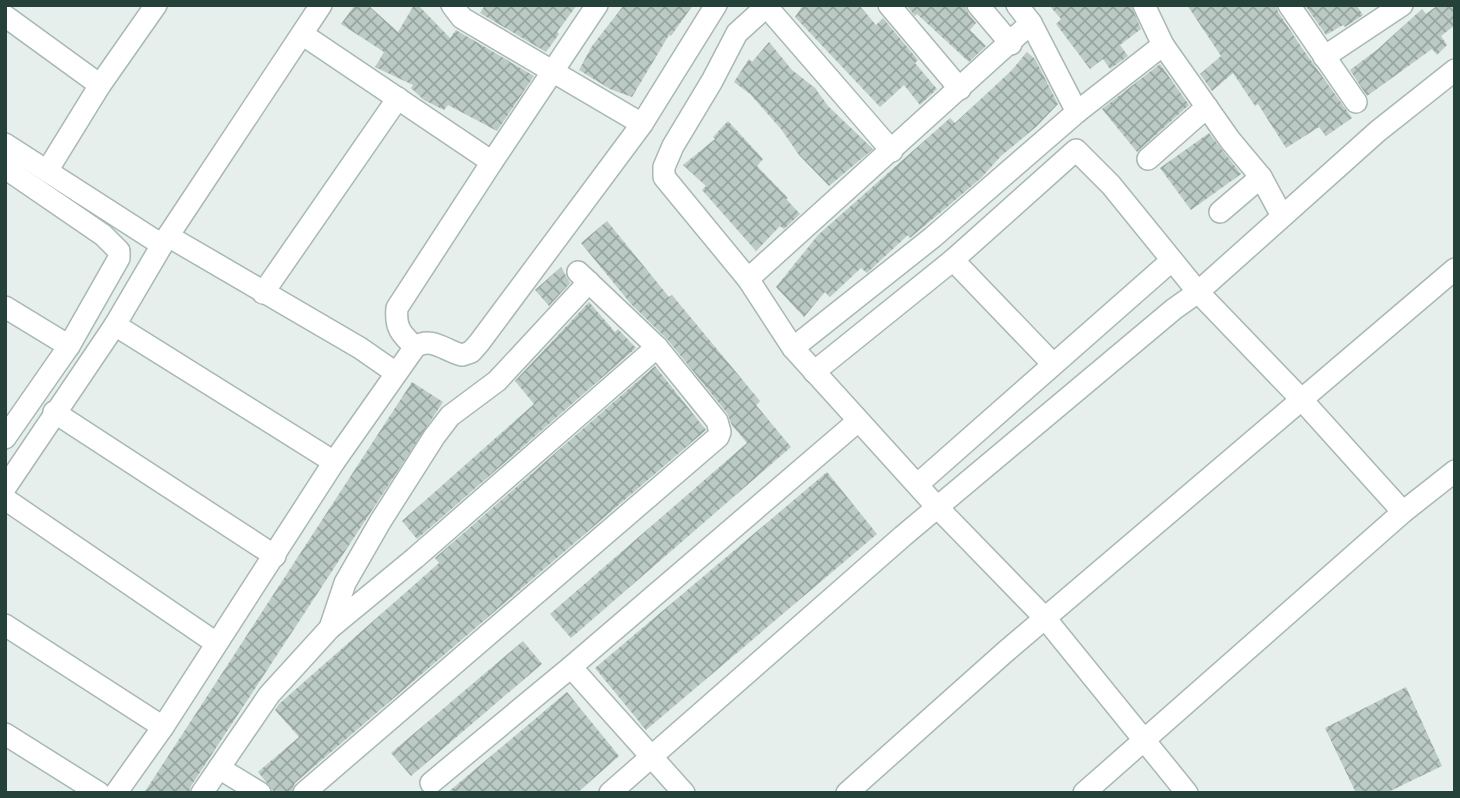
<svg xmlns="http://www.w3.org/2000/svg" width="1460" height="798" font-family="'Noto Sans',sans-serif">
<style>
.building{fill:url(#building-cross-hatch)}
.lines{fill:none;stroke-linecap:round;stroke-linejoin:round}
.minor-casing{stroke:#a8b8b2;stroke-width:24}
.minor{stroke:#fff;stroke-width:21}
</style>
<defs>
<pattern id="building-cross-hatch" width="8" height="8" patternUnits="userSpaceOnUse" patternTransform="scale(1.75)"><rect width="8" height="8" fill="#bbcac4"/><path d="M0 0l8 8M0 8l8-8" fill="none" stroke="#98a6a0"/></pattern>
</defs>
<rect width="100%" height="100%" fill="#e6efeb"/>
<!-- building -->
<g class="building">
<polygon points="355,5 368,5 398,32 414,5 418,5 450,38 456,30 534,76 497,131 448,105 444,110 424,100 411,88 413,85 375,67 384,52 341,24"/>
<polygon points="485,5 577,5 557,32 559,34 546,52 480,13"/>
<polygon points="624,5 693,5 671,36 669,35 632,97 610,89 579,70 592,46"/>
<polygon points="803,5 859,5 876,25 883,18 918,60 915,63 937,89 920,105 904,85 880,107 795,17"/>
<polygon points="906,5 965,5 968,13 976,23 970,30 986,46 969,62 917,14 915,16"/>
<polygon points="1049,5 1131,5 1141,29 1120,45 1128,56 1110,69 1103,59 1090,69 1056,24 1061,19"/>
<polygon points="1187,5 1276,5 1278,12 1302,48 1352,118 1326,136 1319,127 1286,148 1258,104 1255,106 1233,73 1212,91 1200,74 1221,56"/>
<polygon points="1305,5 1356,5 1363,15 1345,27 1343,25 1326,35"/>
<polygon points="1438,5 1455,5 1455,25 1441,36 1447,45 1437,55 1432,49 1367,96 1350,70 1378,49 1422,9 1426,14"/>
<polygon points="769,42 792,70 815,88 828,106 873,149 829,186 799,155 781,129 750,94 734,82 749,59 752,62"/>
<polygon points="1027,52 1035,59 1058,104 1036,127 1001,156 981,178 947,207 910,238 908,235 867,273 861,268 830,297 825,292 804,317 776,287 818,235 950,118 955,123 1011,71"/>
<polygon points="1160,64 1189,105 1137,152 1102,109"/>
<polygon points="728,121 763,159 757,166 788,198 786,199 800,214 784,229 780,226 756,251 702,190 706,186 683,165 715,139 713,137"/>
<polygon points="1209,133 1241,174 1191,210 1160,168"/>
<polygon points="607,221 669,297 672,295 760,401 756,405 791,447 571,638 550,614 747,443 732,425 727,413 667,339 631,304 581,243"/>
<polygon points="561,267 570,283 549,306 535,290"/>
<polygon points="589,302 615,332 618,329 636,348 417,539 402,521 534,404 515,381"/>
<polygon points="655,366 706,430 295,783 291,793 275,793 258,772 299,737 275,710 279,704 439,563 435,558"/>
<polygon points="412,382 443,402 191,786 189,793 144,793"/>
<polygon points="827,472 877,534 646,730 595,668"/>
<polygon points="523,641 542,664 411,776 391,753"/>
<polygon points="1406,687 1442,766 1386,793 1356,793 1325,728"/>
<polygon points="567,692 619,756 577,793 447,793"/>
</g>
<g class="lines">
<!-- minor casing -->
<g class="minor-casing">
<g id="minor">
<polyline points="452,5 462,18 642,124"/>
<polyline points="768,5 737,33 712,81 673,146 664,167 664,177 748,279 793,348 938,508 1045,618 1187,793"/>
<polyline points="889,5 960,89"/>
<polyline points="978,5 1011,44"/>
<polyline points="1144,5 1163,45 1230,140 1261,177 1282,216"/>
<polyline points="1289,5 1356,102"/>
<polyline points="767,7 892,151"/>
<polyline points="5,16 100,85"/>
<polyline points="1031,23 1077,112"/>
<polyline points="302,34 492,162 597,5"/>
<polyline points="1324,57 1402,5"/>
<polyline points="5,144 162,245"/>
<polyline points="1148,159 1207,107"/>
<polyline points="5,168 103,235 119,251 119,258 69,346 5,438"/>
<polyline points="47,171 100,85 156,5"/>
<polyline points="1220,212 1261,177"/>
<polyline points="168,236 360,348 396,373"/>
<polyline points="953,260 1076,150 1111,185 1198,292 1302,400 1403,512"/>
<polyline points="748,279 1031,23 1017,5"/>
<polyline points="263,293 398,98"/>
<polyline points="5,307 69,346"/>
<polyline points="115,325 334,462"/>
<path d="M 415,347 C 401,334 395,328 397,308 L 492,162"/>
<polyline points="793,348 933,237 1077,112 1163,45"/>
<polyline points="814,372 953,260 1053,364"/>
<polyline points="54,412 275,556"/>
<polyline points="918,484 1171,261"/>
<polyline points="5,488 115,325 162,245 321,5"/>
<polyline points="5,499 216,643"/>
<path d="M 5,625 L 163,727 L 334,462 L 415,347 C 432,336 445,351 462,355 L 471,352 L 479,343 L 642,124 L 716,5"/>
<polyline points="330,628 415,558 657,347"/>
<polyline points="571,667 684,793"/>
<polyline points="5,734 99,793"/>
<polyline points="219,768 260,793"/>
<polyline points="431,783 571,667 858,421"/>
<polyline points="116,793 163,727"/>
<polyline points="202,793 269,695 330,628 345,583 380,522 434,437 450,416 497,381 589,282"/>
<polyline points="304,793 718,437 720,432 717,421 657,347 578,272"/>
<polyline points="610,793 903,536 1174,309 1198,292 1378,131 1455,70"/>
<polyline points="847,793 1004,653 1455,269"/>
<polyline points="1084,793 1403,512 1455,471"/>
</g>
</g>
<!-- minor -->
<use href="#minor" class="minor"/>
</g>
<!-- border -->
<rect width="1460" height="798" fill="none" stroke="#24423a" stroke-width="14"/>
</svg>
